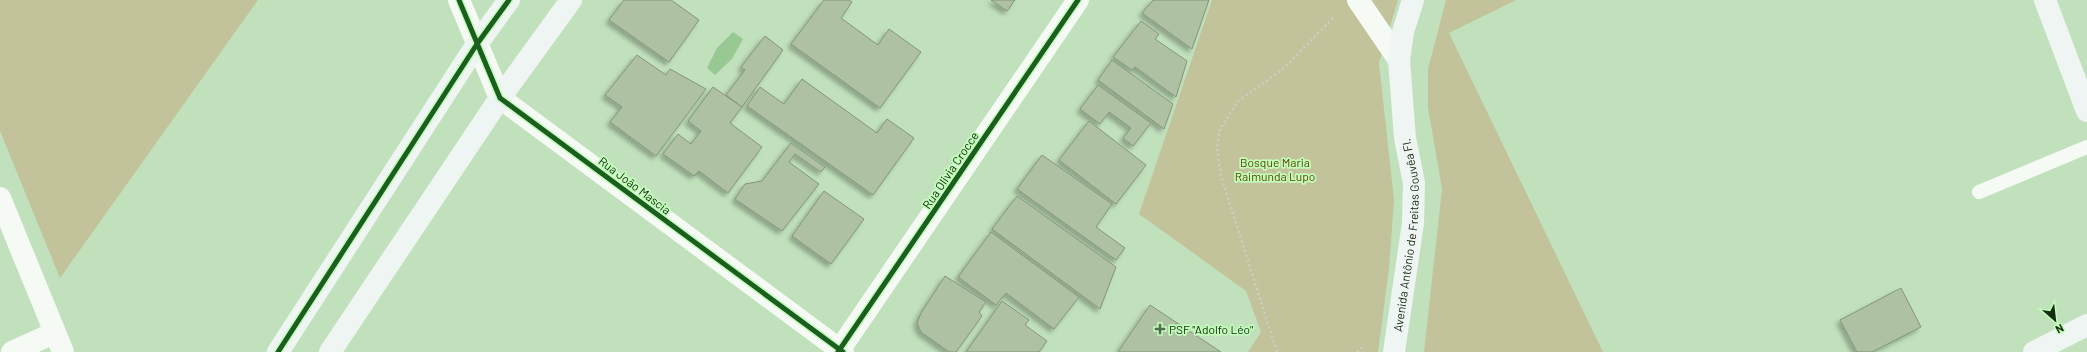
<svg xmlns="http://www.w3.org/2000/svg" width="2087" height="352" font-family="Barlow,sans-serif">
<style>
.green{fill:#c2c39a}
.water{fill:#99c992}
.building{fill:#aec1a2;stroke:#849676;filter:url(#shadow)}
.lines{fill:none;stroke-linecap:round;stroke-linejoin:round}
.path{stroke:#c7d1c5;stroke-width:2.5;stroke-dasharray:2 3;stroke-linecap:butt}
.lane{stroke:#f6faf5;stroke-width:14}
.street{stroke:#f6faf5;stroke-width:22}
.secondary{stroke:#eff5f2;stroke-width:22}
.cycleway-casing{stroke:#c2feba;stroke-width:8}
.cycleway{stroke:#1b5e20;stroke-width:5}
.poi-dot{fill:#516b4d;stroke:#c2feba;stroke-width:1.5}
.labels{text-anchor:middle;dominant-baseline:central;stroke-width:3.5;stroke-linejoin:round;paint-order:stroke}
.park-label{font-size:12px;fill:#5d4202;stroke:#c2feba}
.street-label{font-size:12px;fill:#142b11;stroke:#c2feba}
.poi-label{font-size:12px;fill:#142b11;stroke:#c2feba;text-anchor:start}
</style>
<defs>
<filter id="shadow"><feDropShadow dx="-3.5" dy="3.5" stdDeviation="2" flood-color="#0004"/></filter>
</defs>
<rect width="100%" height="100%" fill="#c1e1bc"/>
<!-- green -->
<g class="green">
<polygon points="0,0 258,0 60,278 0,131"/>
<polygon points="1212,0 1398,0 1379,63 1394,200 1389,269 1378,352 1248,352 1261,332 1246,291 1139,214"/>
<polygon points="1446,0 1516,0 1449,33 1603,352 1424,352 1442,189 1428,108 1428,69"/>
</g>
<!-- water -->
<polygon class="water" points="733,32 743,39 732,59 715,75 707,68 717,48"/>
<!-- building -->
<g class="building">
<polygon points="624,0 671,0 699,20 669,62 609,20"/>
<polygon points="824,0 849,0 852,2 841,18 878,45 889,29 921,52 880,108 791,44"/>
<polygon points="991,0 1015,0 1007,11"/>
<polygon points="1153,0 1209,0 1192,49 1142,13"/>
<polygon points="1141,21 1159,34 1155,39 1187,61 1176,97 1135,67 1132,70 1113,57"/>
<polygon points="765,36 783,50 742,107 726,95 745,70 741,67"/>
<polygon points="637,55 666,75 670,69 706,89 656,156 610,122 622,107 605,95"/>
<polygon points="1112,60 1173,104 1164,129 1098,80"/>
<polygon points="802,79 877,133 887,119 914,138 873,195 747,106 760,87 784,104"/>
<polygon points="1098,85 1151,123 1133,146 1123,138 1131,128 1109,112 1100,124 1080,109"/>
<polygon points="713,87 742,107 730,123 762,147 728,193 699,171 694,176 663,154 678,134 691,144 701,131 688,121"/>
<polygon points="1089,121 1146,165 1116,204 1059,160"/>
<polygon points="791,143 825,167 821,172 795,154 789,162 819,184 782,231 735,199 745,184 762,181"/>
<polygon points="1042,155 1112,204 1096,227 1125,248 1116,260 1017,189"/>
<polygon points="824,191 864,219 831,264 792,236"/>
<polygon points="1017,196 1116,267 1100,309 992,229"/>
<polygon points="991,232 1079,297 1054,329 1006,293 996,305 958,277"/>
<polygon points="945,276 986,302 979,312 982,316 956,352 949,352 921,332 917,323 921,313"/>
<polygon points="1901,288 1921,327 1872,352 1857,352 1840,320"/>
<polygon points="1002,301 1029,320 1025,325 1047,341 1039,352 966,352"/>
<polygon points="1150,305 1221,352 1118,352"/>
</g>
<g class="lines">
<!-- path -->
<g class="path">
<polyline points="1277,352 1221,176 1217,148 1220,129 1238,101 1284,68 1334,17"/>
<polyline points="1357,352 1365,345"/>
</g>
<!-- lane -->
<polyline class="lane" points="1979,192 2087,147"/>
<!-- street -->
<g class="street">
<polyline points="459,0 500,98 843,352"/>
<polyline points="1358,0 1399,60"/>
<polyline points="0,198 63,352"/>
<polyline points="12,352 54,333"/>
<polyline points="838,352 1078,0"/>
</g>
<!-- secondary -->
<g class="secondary">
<polyline points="2045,0 2087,111"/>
<polyline points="278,352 477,44 509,0"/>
<polyline points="330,352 500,98 571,0"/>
<path id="s1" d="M 1394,352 L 1413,223 L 1414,183 L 1405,138 L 1399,60 L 1403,32 L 1413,0"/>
<polyline points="2034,352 2087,325"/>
</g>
<!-- cycleway casing -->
<g class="cycleway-casing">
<g id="cycleway">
<polyline points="459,0 500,98 843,352"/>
<polyline points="278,352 477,44 509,0"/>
<polyline points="838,352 1078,0"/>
</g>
</g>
<!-- cycleway -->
<use href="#cycleway" class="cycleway"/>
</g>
<!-- markers -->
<path class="poi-dot" d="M1158 323h4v4h4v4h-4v4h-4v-4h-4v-4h4z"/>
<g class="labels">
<!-- park labels -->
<g class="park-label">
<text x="1275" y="162">Bosque Maria<tspan x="1275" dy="14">Raimunda Lupo</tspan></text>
</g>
<!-- street labels -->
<g class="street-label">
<text transform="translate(950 170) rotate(-56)">Rua Olivia Crocce</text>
<text transform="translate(635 185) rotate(37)">Rua João Mascia</text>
<text stroke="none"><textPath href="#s1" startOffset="118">Avenida Antônio de Freitas Gouvêa Fl.</textPath></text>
</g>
<!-- poi labels -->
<g class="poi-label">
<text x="1169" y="329">PSF "Adolfo Léo"</text>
</g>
</g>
<!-- north arrow -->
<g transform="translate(2055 320) rotate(152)" stroke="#c2feba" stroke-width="3" paint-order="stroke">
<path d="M0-3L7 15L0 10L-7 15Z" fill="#142b11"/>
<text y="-6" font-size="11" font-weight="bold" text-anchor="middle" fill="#142b11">N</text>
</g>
</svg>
